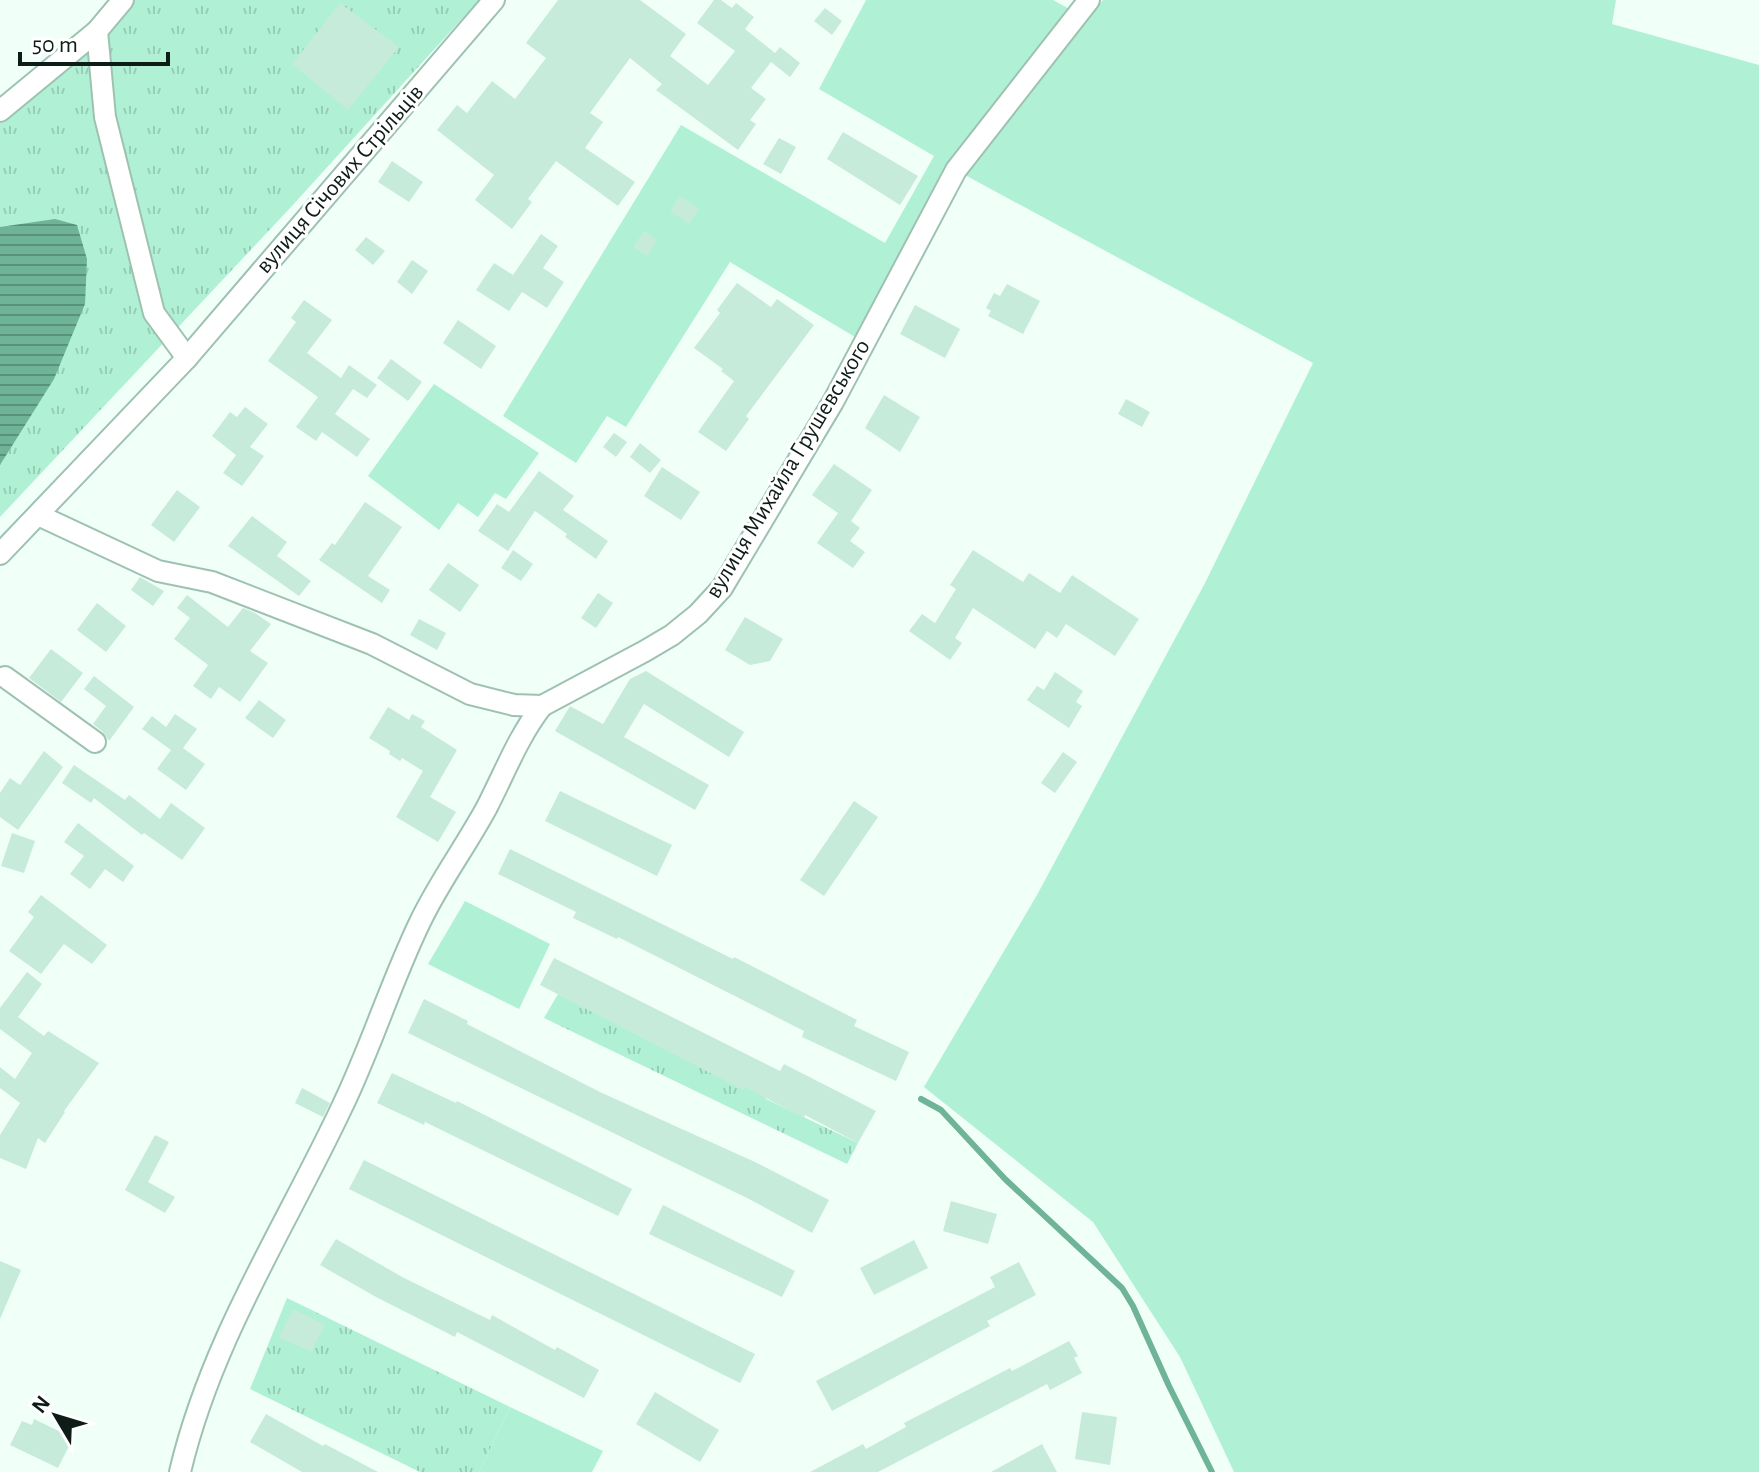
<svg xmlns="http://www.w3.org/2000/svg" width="1759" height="1472" font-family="'Alegreya Sans',sans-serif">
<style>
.grass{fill:url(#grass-tufts)}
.garden{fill:#b0f0d5}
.water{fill:url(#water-rules)}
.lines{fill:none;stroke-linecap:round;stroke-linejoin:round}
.stream{stroke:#6fb398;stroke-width:6}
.building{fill:#c6ebdb}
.minor-casing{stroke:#9ec2b2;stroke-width:24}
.minor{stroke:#fff;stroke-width:20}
.labels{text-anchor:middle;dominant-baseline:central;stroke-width:6;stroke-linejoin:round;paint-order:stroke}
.street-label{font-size:24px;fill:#0e1c17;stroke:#fff}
</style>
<defs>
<pattern id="grass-tufts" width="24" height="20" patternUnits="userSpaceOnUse" patternTransform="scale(2)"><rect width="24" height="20" fill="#b0f0d5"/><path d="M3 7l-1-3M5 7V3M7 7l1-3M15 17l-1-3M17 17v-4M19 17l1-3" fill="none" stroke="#96cdb6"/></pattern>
<pattern id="water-rules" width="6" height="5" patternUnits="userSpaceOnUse" patternTransform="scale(2)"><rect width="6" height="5" fill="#6fb398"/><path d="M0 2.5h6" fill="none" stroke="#5a917b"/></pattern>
</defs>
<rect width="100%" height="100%" fill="#f0fff8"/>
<!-- grass -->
<g class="grass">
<polygon points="134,0 479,0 291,207 0,517 0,115 110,27"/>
<polygon points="558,994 743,1089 752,1073 766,1099 858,1143 847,1164 544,1018"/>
<polygon points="287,1298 510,1407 479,1472 420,1472 250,1389"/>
</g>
<!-- garden -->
<g class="garden">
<polygon points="866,0 1053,0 1073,11 971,138 860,340 730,262 626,427 607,416 576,463 503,416 681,125 885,243 934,156 819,89"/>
<polygon points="1103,0 1616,0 1612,24 1759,65 1759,1472 1234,1472 1180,1357 1093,1222 924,1087 1037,895 1205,583 1313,363 965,175"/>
<polygon points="434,384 539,453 506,499 495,493 478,517 458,503 439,530 368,476"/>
<polygon points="465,901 550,944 519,1009 428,964"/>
<polygon points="510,1407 603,1451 592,1472 479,1472"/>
</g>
<!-- water -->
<polygon class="water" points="55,219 77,225 87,259 85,304 54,379 0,465 0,227"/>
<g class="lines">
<!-- stream -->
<polyline class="stream" points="921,1099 941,1110 1005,1179 1122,1288 1133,1306 1169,1386 1212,1472"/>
</g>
<!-- building -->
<g class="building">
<polygon points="558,0 640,0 686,34 670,56 708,85 735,51 697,23 714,0 721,0 732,8 736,3 754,17 745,29 775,53 780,47 800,63 790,77 771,62 751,88 766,99 750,120 756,124 738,150 656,90 662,84 630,58 590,113 603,122 585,148 635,182 618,206 556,161 528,199 532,202 512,229 475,200 494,175 437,130 457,105 467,113 492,81 515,99 546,58 526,43"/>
<polygon points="340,3 399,47 348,110 292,64"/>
<polygon points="825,8 842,21 832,35 814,21"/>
<polygon points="843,132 918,176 900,205 827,159"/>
<polygon points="779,138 796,147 781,174 763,164"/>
<polygon points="392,161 423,182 409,202 378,182"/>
<polygon points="680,196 699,209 689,224 670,211"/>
<polygon points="644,231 657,240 647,256 633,247"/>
<polygon points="541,234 558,246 543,268 564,282 547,308 522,292 509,311 476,290 494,263 513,275"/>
<polygon points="366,237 385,251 373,265 355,250"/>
<polygon points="412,260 428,271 412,294 397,282"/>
<polygon points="737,283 771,307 777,299 814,325 746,416 749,419 726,451 698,432 734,381 721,371 723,369 694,348 720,313 717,310"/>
<polygon points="1007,284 1040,301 1023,334 988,316 991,311 986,308 994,293 1000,296"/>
<polygon points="304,300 332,320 307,353 341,378 349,365 377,385 367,398 353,389 335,414 370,439 357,457 322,432 316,441 296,427 318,397 268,361 296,322 291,318"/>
<polygon points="915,305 960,329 945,358 900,334"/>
<polygon points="458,320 496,346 481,369 443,343"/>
<polygon points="391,359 422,382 408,401 377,378"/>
<polygon points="884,395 920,417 900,452 865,428"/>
<polygon points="1126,399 1150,412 1142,427 1118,414"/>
<polygon points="245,407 268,424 250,447 264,456 242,486 223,473 236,455 212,436 230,412 237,417"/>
<polygon points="614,433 627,442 616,457 603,447"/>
<polygon points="640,443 661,460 650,473 630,457"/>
<polygon points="834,464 872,490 851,521 860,528 850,541 865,552 853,568 817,543 838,513 812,495"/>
<polygon points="662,467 700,492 681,520 644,496"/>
<polygon points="539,471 574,496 563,510 608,541 596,559 565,537 567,534 535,511 508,551 478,531 497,504 509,512"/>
<polygon points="177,490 200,507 174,542 151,525"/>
<polygon points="365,502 402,527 368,576 390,590 382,603 319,560 332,543 335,545"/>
<polygon points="252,516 287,542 277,556 311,581 299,596 228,546"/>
<polygon points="513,550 533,564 521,581 501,568"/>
<polygon points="973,550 1023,582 1029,573 1060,593 1072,575 1139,619 1115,656 1066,624 1057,638 1047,631 1035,649 973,608 955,638 962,643 950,660 909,631 922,614 935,623 956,589 950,585"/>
<polygon points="448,563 479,585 460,612 429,590"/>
<polygon points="140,577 164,591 153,606 131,590"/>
<polygon points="598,593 613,603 596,628 581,618"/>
<polygon points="187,595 228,627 243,608 255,613 271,624 250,651 268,663 240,702 219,687 211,699 193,686 208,665 174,639 190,618 177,608"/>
<polygon points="97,603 126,626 106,652 77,630"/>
<polygon points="745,617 783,639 770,661 750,665 725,650"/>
<polygon points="419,619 446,633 437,650 410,635"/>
<polygon points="51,649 83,673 61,702 29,678"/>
<polygon points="646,671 744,732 729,757 644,704 624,737 709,785 695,810 555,731 570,706 603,724 630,679"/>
<polygon points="1055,672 1083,691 1076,702 1082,706 1069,728 1027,700 1037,686 1044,690"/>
<polygon points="94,676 134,707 109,741 103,732 93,724 106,706 84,689"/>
<polygon points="259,700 286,720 273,738 245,718"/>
<polygon points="388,707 409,720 412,714 425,721 421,727 457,750 430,797 456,812 438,842 396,817 423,771 402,758 400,761 389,754 390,751 369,738"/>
<polygon points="175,714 197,729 183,748 205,764 186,790 157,769 171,750 142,729 152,716 166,727"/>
<polygon points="44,751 63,767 18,830 0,817 0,793 10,778 20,785"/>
<polygon points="1063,752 1077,762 1055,793 1041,783"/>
<polygon points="74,765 125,800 129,795 160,819 171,803 205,828 182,860 144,833 142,835 94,798 91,803 62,783"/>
<polygon points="560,791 672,845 657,876 545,821"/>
<polygon points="854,801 878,817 824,896 800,880"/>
<polygon points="78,823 134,866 123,882 105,869 90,889 70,874 84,856 64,842"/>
<polygon points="12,833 35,841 24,873 1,866"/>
<polygon points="510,849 733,959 734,957 857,1020 854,1026 909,1052 896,1081 802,1037 804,1031 618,937 617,939 573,918 576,912 498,874"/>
<polygon points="41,895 107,945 92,964 64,944 41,974 9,951 34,917 28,912"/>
<polygon points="554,958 780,1071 784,1064 876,1111 858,1143 805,1115 804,1118 745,1087 743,1090 540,985"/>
<polygon points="27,972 42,984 18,1017 44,1036 48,1031 99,1063 64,1111 65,1112 45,1143 38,1138 26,1169 0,1158 0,1135 20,1103 0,1088 0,1067 15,1079 32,1053 0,1029 0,1008"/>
<polygon points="424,999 468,1021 467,1024 602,1093 755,1162 829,1200 812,1233 749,1199 408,1033"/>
<polygon points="392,1073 456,1103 457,1101 632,1189 618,1216 425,1122 424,1125 377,1103"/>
<polygon points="302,1088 330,1103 323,1117 295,1103"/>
<polygon points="155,1135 169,1142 148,1182 175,1197 165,1213 125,1190"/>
<polygon points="364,1160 755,1354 740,1383 349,1189"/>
<polygon points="951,1201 997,1214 988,1244 943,1231"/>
<polygon points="663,1205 795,1271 782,1297 649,1234"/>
<polygon points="336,1239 404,1278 490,1320 492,1315 555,1350 557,1347 599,1370 584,1398 457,1332 455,1337 376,1297 320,1265"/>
<polygon points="914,1240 928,1268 874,1295 860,1268"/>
<polygon points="0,1261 21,1270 0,1319"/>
<polygon points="1019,1262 1036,1295 987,1321 990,1326 832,1411 816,1381 995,1287 990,1277"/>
<polygon points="293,1309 325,1325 311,1352 279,1337"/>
<polygon points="1069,1341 1078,1356 1074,1358 1082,1373 1050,1390 1047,1384 878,1472 810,1472 863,1444 866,1449 906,1427 904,1423 1010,1368 1012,1371"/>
<polygon points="655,1392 719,1430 700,1462 636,1424"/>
<polygon points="1082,1412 1117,1417 1110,1465 1075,1459"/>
<polygon points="266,1414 323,1446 325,1444 378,1472 302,1472 250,1442"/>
<polygon points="34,1419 73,1438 58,1468 10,1445 22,1421 32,1425"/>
<polygon points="1042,1444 1057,1472 991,1472"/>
</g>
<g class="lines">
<!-- minor casing -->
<g class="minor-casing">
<g id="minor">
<polyline points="97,31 105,117 154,313 187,358"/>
<polyline points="0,111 97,31 123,0"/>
<polyline points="38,515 158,571 212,582 372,644 470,694 514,705 542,706 645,651 672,635 698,614 722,588 833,402 956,170 1089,0"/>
<polyline points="0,554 187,358 494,0"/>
<polyline points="5,677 95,742"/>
<path d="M 180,1472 C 211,1340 285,1228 342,1107 C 371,1047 391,982 420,922 C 439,882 466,846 487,807 C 505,772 518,737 542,706"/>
</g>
</g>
<!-- minor -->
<use href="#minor" class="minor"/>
</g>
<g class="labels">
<!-- street labels -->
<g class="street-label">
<text transform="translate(340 179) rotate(-49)">вулиця Січових Стрільців</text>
<text transform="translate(788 469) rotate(-59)">вулиця Михайла Грушевського</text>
</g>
</g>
<!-- north arrow -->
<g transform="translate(56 1416) rotate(308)" stroke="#ffffff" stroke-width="6" paint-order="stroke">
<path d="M0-6L14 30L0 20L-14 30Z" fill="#0e1c17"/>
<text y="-12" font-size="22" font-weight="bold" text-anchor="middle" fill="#0e1c17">N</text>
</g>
<!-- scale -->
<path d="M20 52v12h148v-12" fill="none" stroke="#0e1c17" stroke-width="4"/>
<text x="32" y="52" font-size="24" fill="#0e1c17" stroke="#ffffff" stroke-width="6" paint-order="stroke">50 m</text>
</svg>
